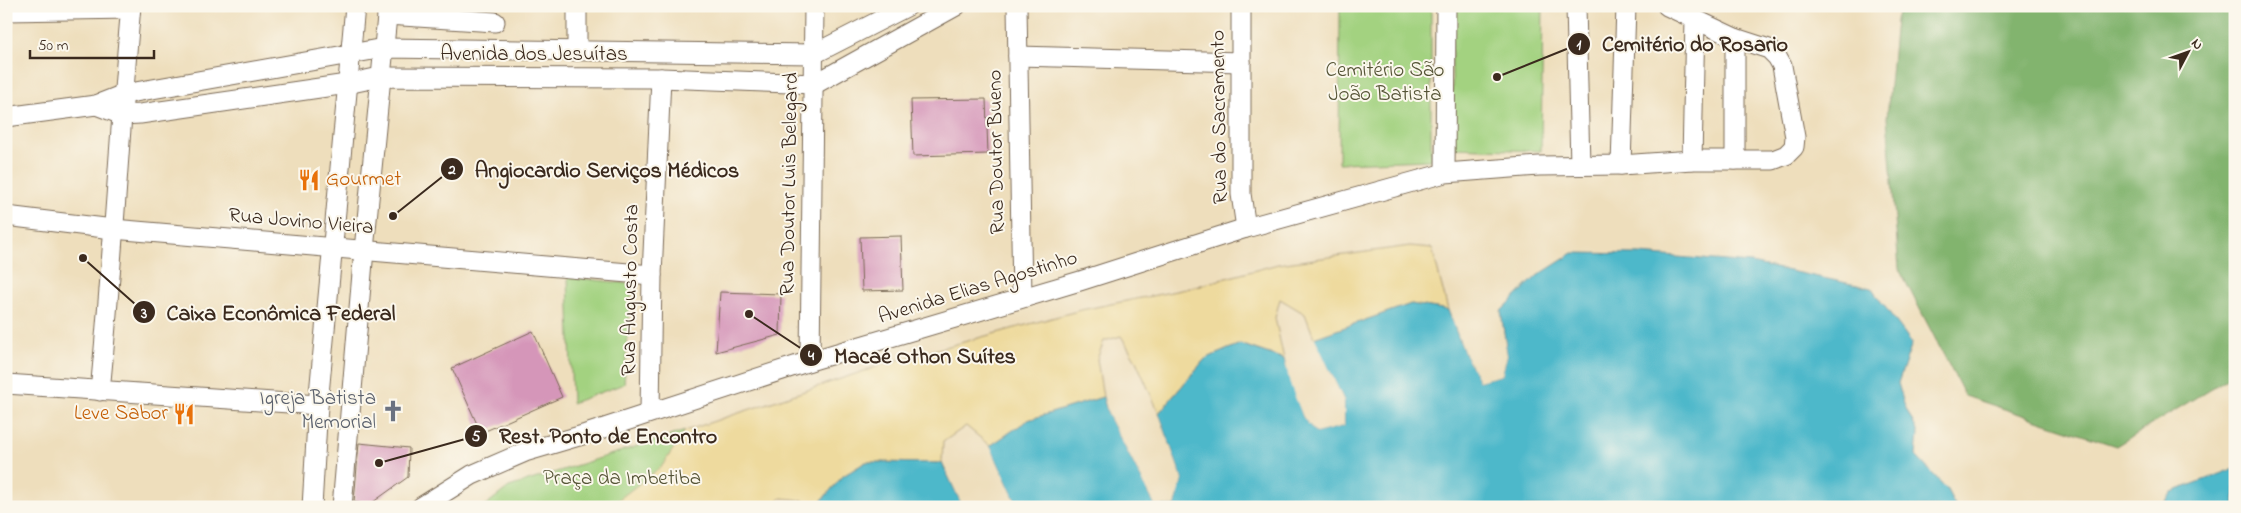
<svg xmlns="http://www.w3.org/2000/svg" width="2241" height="513" font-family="'Indie Flower',sans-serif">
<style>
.green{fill:#a3d280;stroke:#6f7e4f}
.forest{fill:#82b46e;stroke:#5e6f46}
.sand{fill:#eeda9e;stroke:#94825e}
.water{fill:#4db8ca;stroke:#447174}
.pier{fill:#eedebc}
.building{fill:#d596b9}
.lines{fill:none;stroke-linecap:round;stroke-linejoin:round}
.minor-casing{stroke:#7a6955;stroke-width:21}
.minor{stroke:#fff;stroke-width:19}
.labels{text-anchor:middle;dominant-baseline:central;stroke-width:4;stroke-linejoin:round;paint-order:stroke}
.street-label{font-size:21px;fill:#3b2a1e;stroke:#fbf7ec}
.park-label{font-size:21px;fill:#555436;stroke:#fbf7ec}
.food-label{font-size:21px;fill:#c56008;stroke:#fbf7ec;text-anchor:start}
.worship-label{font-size:21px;fill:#5b616d;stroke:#fbf7ec;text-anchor:end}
.leader{fill:none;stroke:#3b2a1e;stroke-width:2}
.callout-dot{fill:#3b2a1e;stroke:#fbf7ec;stroke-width:2}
.mark-label{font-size:15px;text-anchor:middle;font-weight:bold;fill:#fff}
.callout-label{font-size:22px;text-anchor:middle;font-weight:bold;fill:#3b2a1e;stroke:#fbf7ec;stroke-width:4;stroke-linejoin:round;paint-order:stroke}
</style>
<rect width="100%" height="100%" fill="#fbf7ec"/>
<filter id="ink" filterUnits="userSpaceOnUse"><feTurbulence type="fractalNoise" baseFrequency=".02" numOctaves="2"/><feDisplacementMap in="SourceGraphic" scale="10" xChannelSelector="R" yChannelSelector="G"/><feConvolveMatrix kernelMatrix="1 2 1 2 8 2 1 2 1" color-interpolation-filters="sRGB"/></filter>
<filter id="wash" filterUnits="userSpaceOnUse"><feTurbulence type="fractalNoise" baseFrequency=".0096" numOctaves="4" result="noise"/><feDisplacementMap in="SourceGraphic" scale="20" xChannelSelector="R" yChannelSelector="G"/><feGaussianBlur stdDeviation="1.12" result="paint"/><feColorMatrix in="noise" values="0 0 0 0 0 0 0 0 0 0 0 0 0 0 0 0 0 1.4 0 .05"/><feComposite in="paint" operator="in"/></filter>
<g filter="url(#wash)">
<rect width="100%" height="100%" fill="#eedebc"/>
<!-- green -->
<g class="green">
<polygon points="1340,6 1431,6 1431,160 1339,163"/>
<polygon points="1451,6 1543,6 1541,151 1453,148"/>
<polygon points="568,277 632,284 624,384 572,403"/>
<polygon points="685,431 686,448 632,507 483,507 509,487"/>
</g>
<!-- forest -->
<polygon class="forest" points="1901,6 2235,6 2235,374 2116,446 1965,396 1899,269 1887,118 1896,19"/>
<!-- sand -->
<polygon class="sand" points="1410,246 1432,248 1448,310 1411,304 1314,338 1305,314 1280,299 1275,318 1284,359 1240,344 1205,359 1159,413 1135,359 1121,336 1104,341 1097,359 1103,397 1028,420 990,446 966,426 943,442 942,463 866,462 843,476 816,507 810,507 803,500 781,498 772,507 609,507 662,466 685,431 894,361 1081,310 1186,289 1278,264"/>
<!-- water -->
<g class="water">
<polygon points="1573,253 1640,254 1751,263 1871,288 1912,343 1898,383 1904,404 1918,433 1916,456 1946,488 1956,507 1018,507 990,446 1028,420 1103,397 1108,414 1155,505 1175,506 1182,479 1159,413 1205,359 1240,344 1284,359 1303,417 1316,433 1344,426 1344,401 1314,338 1411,304 1448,310 1464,352 1479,381 1502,375 1507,355 1501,311 1537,276"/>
<polygon points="866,462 942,463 963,507 816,507 843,476"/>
<polygon points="2235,468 2235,507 2162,507 2172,492"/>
</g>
<!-- pier -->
<g class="pier">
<polygon points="1448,307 1451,309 1466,351 1480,378 1500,373 1504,355 1498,312 1499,309 1507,355 1502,375 1479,381 1464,352"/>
<polygon points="1314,336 1344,401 1344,426 1316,433 1303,417 1290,384 1284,356 1287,358 1305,416 1317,430 1342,424 1341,401 1312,339"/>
<polygon points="1103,394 1157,503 1173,503 1180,479 1156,414 1158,411 1182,479 1175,506 1155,505 1108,414"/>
<polygon points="988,444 990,446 1018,507 1015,507 1009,495"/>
<polygon points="942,461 944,462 966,507 963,507"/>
</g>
<g id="blocks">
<!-- building -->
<g class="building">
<polygon points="986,99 988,154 913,156 911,100"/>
<polygon points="901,236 903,290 862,291 860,237"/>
<polygon points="720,292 781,294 780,335 716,352"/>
<polygon points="533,331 562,397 481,433 452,368"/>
<polygon points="359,443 409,448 408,477 369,505 354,502"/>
</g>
</g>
</g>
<g filter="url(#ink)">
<use href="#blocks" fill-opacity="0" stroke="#7a6955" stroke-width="1"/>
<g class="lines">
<!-- minor casing -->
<g class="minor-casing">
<g id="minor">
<polyline points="577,6 577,51"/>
<polyline points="1017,6 1022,297"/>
<polyline points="1241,6 1241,194 1246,228"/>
<polyline points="1576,6 1580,165"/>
<polyline points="6,11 131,9"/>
<polyline points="387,15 495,22"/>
<polyline points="1735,38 1735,160"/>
<polyline points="1018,56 1241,62"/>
<polyline points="96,105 122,115 140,114 347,84 380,77 661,78 815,84 956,6"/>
<polyline points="6,117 96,105 124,94 384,48 814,54 908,6"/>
<polyline points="1692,160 1695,19"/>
<polyline points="1621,165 1626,6"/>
<polyline points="1445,173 1446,6"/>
<polyline points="6,216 113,229 652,275"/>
<polyline points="810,361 814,6"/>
<polyline points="6,384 318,405"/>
<path d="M 100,391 C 113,263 119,135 131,6"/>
<polyline points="650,412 652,275 661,78"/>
<polyline points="312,507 318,405 355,6"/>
<polyline points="342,507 364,250 388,6"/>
<polyline points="421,507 472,475 525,452 586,434 810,361 1080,281 1246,228 1445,173 1539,166 1621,165 1692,160 1773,160 1786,155 1794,147 1795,137 1782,66 1777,57 1769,49 1735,38 1667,6"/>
</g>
</g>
<!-- minor -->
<use href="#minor" class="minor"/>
</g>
</g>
<!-- icons -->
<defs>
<g id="restaurant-bare" transform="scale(1.725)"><path d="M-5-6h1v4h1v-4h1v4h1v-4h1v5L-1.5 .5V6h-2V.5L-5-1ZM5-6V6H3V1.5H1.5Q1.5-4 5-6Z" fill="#e8710a" stroke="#fbf7ec" stroke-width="2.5" paint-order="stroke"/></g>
<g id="church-bare" transform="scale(1.725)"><path d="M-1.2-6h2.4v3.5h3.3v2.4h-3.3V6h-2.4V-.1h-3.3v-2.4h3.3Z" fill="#6b7280" stroke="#fbf7ec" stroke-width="2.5" paint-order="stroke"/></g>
</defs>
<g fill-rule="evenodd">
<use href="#restaurant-bare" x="309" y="180"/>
<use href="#church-bare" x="393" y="411"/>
<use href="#restaurant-bare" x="184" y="414"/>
</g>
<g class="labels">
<!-- street labels -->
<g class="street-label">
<text x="534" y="55">Avenida dos Jesuítas</text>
<text transform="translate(1220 117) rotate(-91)">Rua do Sacramento</text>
<text transform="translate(997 152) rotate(-91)">Rua Doutor Bueno</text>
<text transform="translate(790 184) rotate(-89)">Rua Doutor Luis Belegard</text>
<text transform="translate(301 222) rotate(5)">Rua Jovino Vieira</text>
<text transform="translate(978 288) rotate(-17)">Avenida Elias Agostinho</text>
<text transform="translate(631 290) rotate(-89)">Rua Augusto Costa</text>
</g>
<!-- park labels -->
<g class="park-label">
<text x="1385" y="71">Cemitério São<tspan x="1385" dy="24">João Batista</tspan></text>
<text x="622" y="479">Praça da Imbetiba</text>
</g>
<!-- food labels -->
<g class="food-label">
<text x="326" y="180">Gourmet</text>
<text x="168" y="414" text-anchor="end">Leve Sabor</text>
</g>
<!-- worship labels -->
<g class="worship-label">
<text x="376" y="399">Igreja Batista<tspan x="376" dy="24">Memorial</tspan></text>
</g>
</g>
<!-- callouts -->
<path class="leader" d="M1497 77L1579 44M393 216L452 169M83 258L144 312M749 314L811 355M379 463L476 436"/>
<g class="callout-dot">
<circle cx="1497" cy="77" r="5"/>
<circle cx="393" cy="216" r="5"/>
<circle cx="83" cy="258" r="5"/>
<circle cx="749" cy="314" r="5"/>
<circle cx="379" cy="463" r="5"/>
<circle cx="1579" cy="44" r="12"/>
<circle cx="452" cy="169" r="12"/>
<circle cx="144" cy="312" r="12"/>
<circle cx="811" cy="355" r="12"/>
<circle cx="476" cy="436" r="12"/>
</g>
<g class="mark-label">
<text x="1579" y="49">1</text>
<text x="452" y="174">2</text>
<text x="144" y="318">3</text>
<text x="811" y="360">4</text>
<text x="476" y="441">5</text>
</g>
<g class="callout-label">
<text x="1695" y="51">Cemitério do Rosario</text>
<text x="607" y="177">Angiocardio Serviços Médicos</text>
<text x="281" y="320">Caixa Econômica Federal</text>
<text x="925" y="363">Macaé Othon Suítes</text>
<text x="608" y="443">Rest. Ponto de Encontro</text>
</g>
<!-- margin -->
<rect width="2241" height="513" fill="none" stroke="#fbf7ec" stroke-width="25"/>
<!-- north arrow -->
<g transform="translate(2188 52) rotate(49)" stroke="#fbf7ec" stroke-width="4" paint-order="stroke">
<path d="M0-4L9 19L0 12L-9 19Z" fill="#3b2a1e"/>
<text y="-8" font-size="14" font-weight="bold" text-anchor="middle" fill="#3b2a1e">N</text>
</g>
<!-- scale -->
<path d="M30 50v8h124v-8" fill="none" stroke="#3b2a1e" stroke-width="2.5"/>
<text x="38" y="50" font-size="15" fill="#3b2a1e" stroke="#fbf7ec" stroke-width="4" paint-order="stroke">50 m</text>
</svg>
